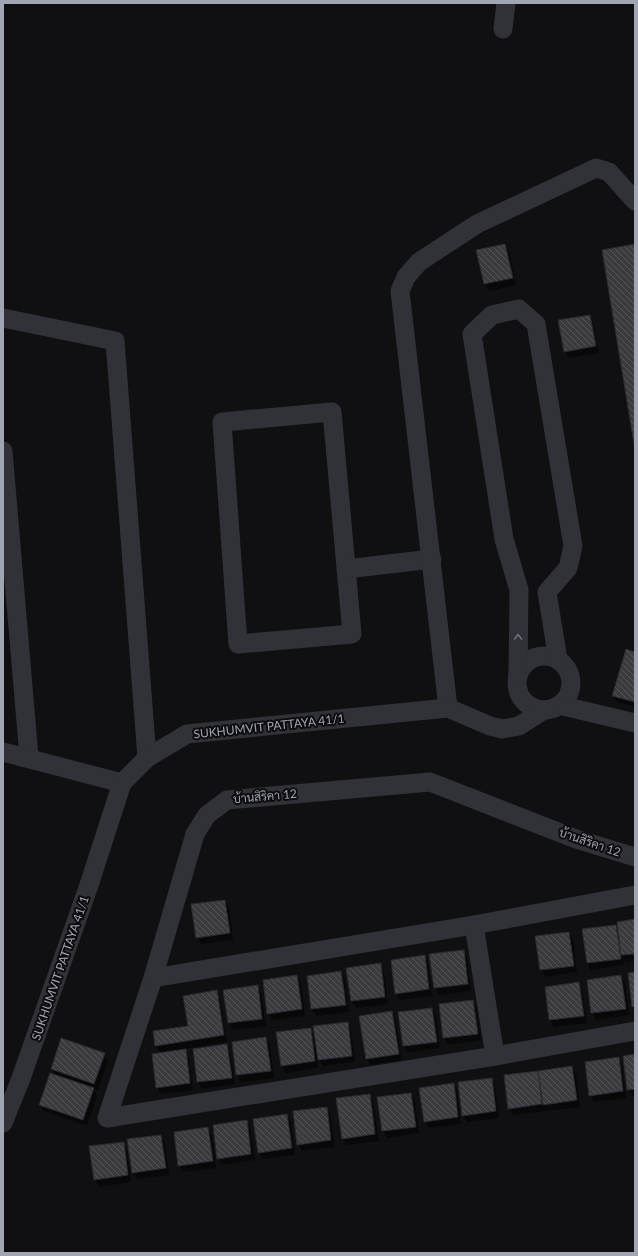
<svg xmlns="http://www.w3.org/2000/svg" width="638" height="1256" font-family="Lato,Sarabun,sans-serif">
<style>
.shadow{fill:#0007}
.building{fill:url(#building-back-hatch);stroke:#2b2a2e}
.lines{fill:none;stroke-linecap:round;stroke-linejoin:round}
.minor{stroke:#313237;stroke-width:19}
.oneway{stroke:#6f717b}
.labels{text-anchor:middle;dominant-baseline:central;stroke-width:4;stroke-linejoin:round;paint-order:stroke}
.street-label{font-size:12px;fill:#a2a5b2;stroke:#0c0b0d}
</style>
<defs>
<pattern id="building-back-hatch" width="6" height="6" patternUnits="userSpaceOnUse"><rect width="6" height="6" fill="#3b3a3f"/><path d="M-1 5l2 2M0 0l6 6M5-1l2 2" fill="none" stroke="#545458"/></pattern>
</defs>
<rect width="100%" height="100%" fill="#101012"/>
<!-- shadow -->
<g class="shadow">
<polygon points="505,245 509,252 516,285 489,291 485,284 477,251"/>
<polygon points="589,316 593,323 599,353 569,358 565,351"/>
<polygon points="635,653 635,707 617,702 613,696"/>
<polygon points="225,901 229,908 233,940 201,944 197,938"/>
<polygon points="635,920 635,961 626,962 623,956 624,965 591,970 587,963 616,926 619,932"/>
<polygon points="569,933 573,940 577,972 545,977 541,970"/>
<polygon points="463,951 467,958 471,991 439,995 435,988 430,955"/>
<polygon points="424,956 428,963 432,996 400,1000 396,994"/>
<polygon points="380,964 384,971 388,1004 356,1008 352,1001 347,968"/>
<polygon points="341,972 345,979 349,1012 316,1016 312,1009 308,977"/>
<polygon points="297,976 301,983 305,1016 272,1020 268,1013"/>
<polygon points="621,976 625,983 629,1015 596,1020 592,1013 588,980"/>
<polygon points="579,983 582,990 587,1023 554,1027 550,1020 546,988"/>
<polygon points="257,986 261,993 266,1026 233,1030 229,1023 225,991"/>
<polygon points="217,992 220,998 227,1042 184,1049 189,1057 193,1090 161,1094 157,1087 161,1054 156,1046 154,1032 189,1026"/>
<polygon points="472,1001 476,1007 481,1040 448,1045 444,1038"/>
<polygon points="432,1009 436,1015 440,1048 408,1053 404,1046"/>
<polygon points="391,1012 395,1018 402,1060 370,1065 367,1059"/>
<polygon points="347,1023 351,1030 355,1062 323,1066 317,1056 318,1068 286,1073 282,1066 310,1029 316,1039"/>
<polygon points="266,1038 270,1045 274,1078 241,1082 237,1075 233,1043"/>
<polygon points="226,1045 230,1052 235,1084 202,1089 198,1082 194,1049"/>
<polygon points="104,1054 108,1060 98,1091 93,1089 97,1096 87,1126 44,1111 40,1105 56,1076 52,1069"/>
<polygon points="635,1055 635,1096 632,1096 628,1090"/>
<polygon points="618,1059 622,1065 626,1098 594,1102 590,1095"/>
<polygon points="572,1068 576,1074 580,1107 513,1115 509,1109 505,1076"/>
<polygon points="491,1079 495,1086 499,1118 467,1122 463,1116"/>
<polygon points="453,1084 457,1091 461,1124 429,1128 425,1121"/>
<polygon points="411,1094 415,1101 419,1133 387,1138 383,1131"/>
<polygon points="369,1095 373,1102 379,1141 346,1145 342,1138"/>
<polygon points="326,1108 330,1114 335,1147 302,1151 298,1144"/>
<polygon points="287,1115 291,1122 295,1155 262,1159 259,1153"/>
<polygon points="246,1121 250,1128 255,1160 222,1165 218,1158"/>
<polygon points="208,1129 212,1135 216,1168 183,1172 179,1165"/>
<polygon points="161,1136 165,1142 169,1175 137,1179 133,1172"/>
<polygon points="123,1143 127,1150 131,1182 99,1187 95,1180"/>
</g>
<!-- building -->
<g class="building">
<polygon points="505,244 513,278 484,284 476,250"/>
<polygon points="635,244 635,450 602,250"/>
<polygon points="590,315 596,346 564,352 558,320"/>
<polygon points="626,649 635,652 635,702 612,696"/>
<polygon points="225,900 230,933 196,938 191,904"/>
<polygon points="635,919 635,954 621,955 617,922"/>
<polygon points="616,925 621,959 587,963 582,929"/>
<polygon points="569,932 574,966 540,970 535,936"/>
<polygon points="464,950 468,984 434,988 429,954"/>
<polygon points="425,955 429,989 395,994 391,960"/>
<polygon points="381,963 385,997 351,1001 346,968"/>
<polygon points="341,971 346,1005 311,1009 307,976"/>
<polygon points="635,972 635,1006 632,1007 628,973"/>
<polygon points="297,975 302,1009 267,1014 263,980"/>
<polygon points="621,975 626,1009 591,1013 587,980"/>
<polygon points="579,982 584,1016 549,1020 545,987"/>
<polygon points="258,985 262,1019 228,1023 223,990"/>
<polygon points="217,990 224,1035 155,1046 153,1031 188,1026 183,996"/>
<polygon points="473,1000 478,1034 443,1038 439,1004"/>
<polygon points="432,1008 437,1042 403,1046 398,1012"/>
<polygon points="392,1011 399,1054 366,1059 359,1016"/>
<polygon points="348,1022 352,1056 318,1060 313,1026"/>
<polygon points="311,1028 315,1061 281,1066 276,1032"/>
<polygon points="266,1037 271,1071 236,1075 232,1042"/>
<polygon points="61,1038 105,1053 94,1084 51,1069"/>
<polygon points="227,1044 232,1078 197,1082 193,1049"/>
<polygon points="186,1049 190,1083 156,1088 152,1054"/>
<polygon points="635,1054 635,1089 627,1090 623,1056"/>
<polygon points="619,1057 623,1091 589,1096 585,1062"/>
<polygon points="572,1066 577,1100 543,1105 538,1071"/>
<polygon points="538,1071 542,1104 508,1109 504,1075"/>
<polygon points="50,1073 94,1088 83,1120 39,1105"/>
<polygon points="492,1078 496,1111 462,1116 458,1082"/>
<polygon points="454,1083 458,1117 424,1122 419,1088"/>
<polygon points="411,1093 416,1127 382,1131 377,1097"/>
<polygon points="370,1094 375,1134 342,1139 336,1098"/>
<polygon points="327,1107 331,1140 297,1145 293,1111"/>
<polygon points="287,1114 292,1148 258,1153 253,1119"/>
<polygon points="247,1120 251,1154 217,1159 213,1125"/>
<polygon points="208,1127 213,1161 178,1166 174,1132"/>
<polygon points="161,1135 166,1168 132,1173 127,1139"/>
<polygon points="124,1142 128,1175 94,1180 89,1146"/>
</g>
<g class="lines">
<!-- minor -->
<g class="minor">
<polyline points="503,29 506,3"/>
<polyline points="3,318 115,341 147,758"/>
<polygon points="332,412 352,634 238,644 222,422"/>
<polyline points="3,451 29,757"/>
<polyline points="346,569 432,559"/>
<circle cx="544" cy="683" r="27"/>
<polyline points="518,676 519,590 504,539 472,334 492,315 519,309 536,324 573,546 568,568 547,592 558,660"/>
<polyline points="559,705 635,723"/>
<polyline points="448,708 400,291 406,277 419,262 477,224 596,168 609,172 635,201"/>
<polyline points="3,752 122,783"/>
<polyline points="635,857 576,839 430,782 227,800 207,815 195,834 153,978 107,1118 495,1056 635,1031"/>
<polyline points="474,925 495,1056"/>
<polyline points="153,978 474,925 635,895"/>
<polyline points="3,1123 20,1081 89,885 122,783 147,758 187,734 448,708 490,726 502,729 519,726 544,710"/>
</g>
</g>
<!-- one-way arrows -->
<defs><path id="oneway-chevron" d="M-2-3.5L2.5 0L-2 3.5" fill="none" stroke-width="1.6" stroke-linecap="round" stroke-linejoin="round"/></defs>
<use class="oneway" href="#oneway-chevron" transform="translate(518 637) rotate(-90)"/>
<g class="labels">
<!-- street labels -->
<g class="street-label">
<text transform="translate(269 726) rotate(-6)">SUKHUMVIT PATTAYA 41/1</text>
<text transform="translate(265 796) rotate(-5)">บ้านสิริคา 12</text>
<text transform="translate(590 842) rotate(19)">บ้านสิริคา 12</text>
<text transform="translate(60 968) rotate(-71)">SUKHUMVIT PATTAYA 41/1</text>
</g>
</g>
<!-- border -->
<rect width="638" height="1256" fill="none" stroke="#a2a5b2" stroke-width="8"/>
</svg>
